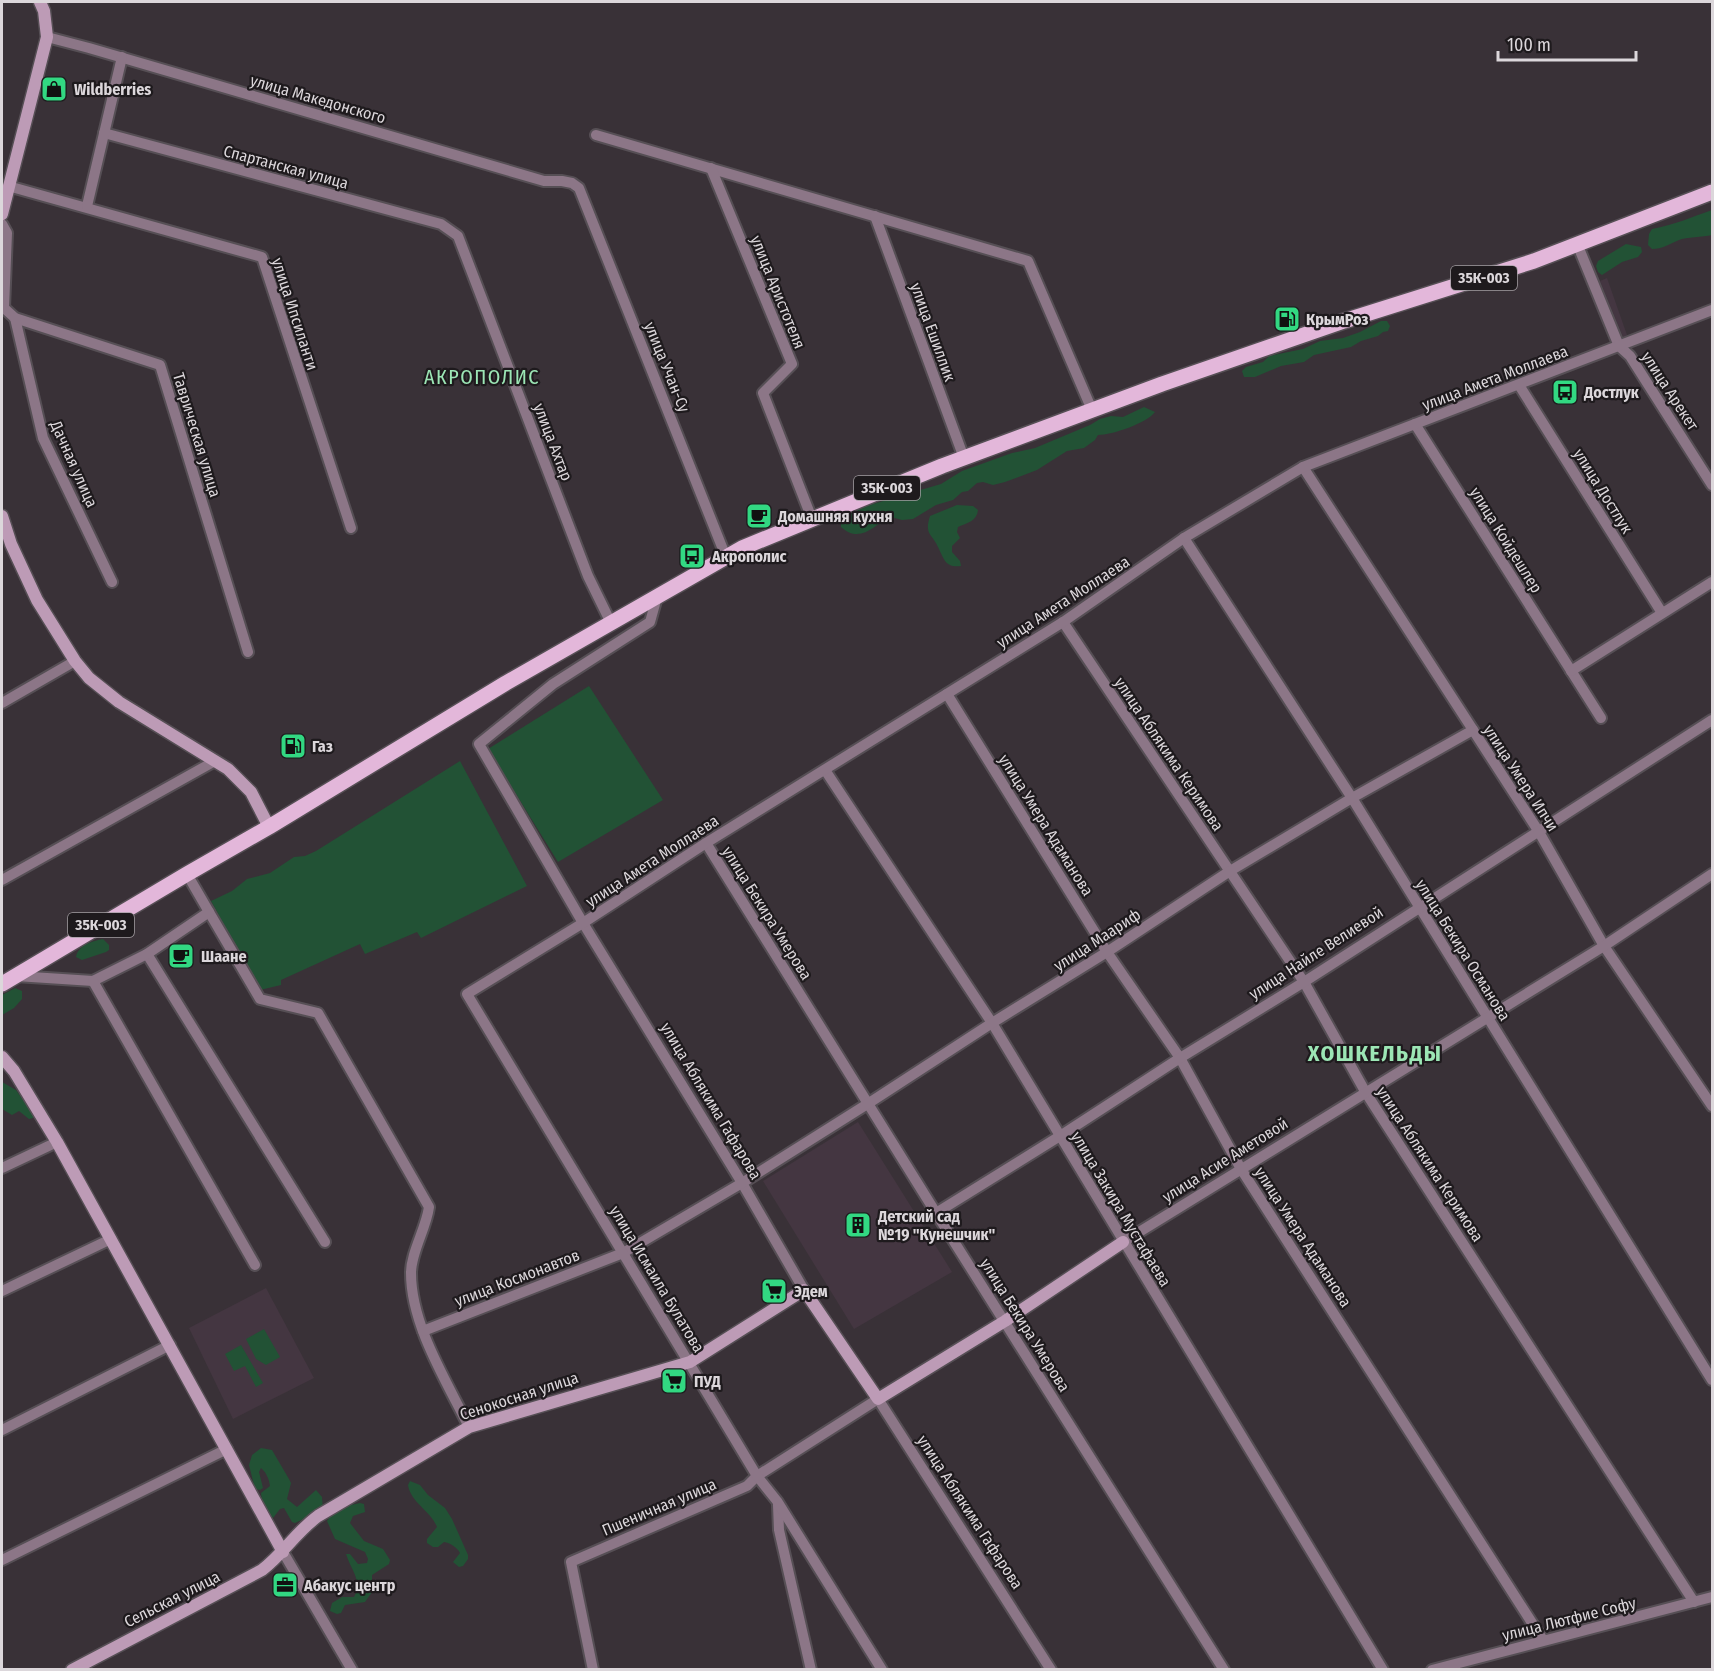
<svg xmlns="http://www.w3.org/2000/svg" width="1714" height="1671" font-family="'Fira Sans Condensed',sans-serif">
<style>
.built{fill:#443641}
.green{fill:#225235}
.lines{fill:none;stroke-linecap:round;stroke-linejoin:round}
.street-casing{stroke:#564f55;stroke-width:14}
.secondary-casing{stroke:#564f55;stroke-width:15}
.primary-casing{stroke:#564f55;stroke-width:18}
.street{stroke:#8c7687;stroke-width:10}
.secondary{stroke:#bd9bb6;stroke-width:12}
.primary{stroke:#e3b7da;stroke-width:15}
.labels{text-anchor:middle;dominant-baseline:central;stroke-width:4.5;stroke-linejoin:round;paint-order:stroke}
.shield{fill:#1e1a1d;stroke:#a39ea2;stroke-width:1.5}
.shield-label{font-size:15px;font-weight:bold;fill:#dcd7db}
.poi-label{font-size:16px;font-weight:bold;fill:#dcd7db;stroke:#1e1a1d;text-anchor:start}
.street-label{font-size:16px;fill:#dcd7db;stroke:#1e1a1d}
.quarter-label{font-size:20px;letter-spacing:1.5px;fill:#9ce6b5;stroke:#1e1a1d}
.district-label{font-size:22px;font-weight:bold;letter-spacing:1.5px;fill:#9ce6b5;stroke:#1e1a1d}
</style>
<rect width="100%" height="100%" fill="#393137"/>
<!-- built -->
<g class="built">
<polygon points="1607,278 1627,335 1623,337 1600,281"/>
<polygon points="858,1122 952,1272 854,1329 763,1181"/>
<polygon points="266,1288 314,1378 233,1419 189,1328"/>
</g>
<!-- green -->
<g class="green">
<path d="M 1712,210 L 1712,235 C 1703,237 1686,237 1679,240 C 1670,244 1662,249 1652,249 L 1648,245 L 1649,234 L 1652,229 C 1674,225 1692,217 1712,210 Z"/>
<polygon points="1626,244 1641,247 1642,252 1638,257 1622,262 1602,275 1598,272 1596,266 1598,261"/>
<polygon points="1381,321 1387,321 1390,326 1388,331 1383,332 1378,336 1361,341 1351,347 1314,355 1304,362 1281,366 1255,377 1244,377 1242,371 1246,367 1263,362 1269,356 1303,349 1320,341 1343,338 1360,332"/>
<path d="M 1144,407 L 1155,412 C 1147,423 1112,435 1098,435 L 1095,440 L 1084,448 L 1067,451 L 1037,470 L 1005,482 L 993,485 L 983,482 L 977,483 L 968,491 L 962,492 L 953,500 L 936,505 L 913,519 L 902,520 L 891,517 C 874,524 861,545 841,527 L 841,521 L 845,517 L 866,506 L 941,484 L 962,471 L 1012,453 L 1035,448 L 1090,425 L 1100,419 L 1111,416 L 1123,417 Z"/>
<path d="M 957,505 L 973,506 L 978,510 C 977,521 967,523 958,527 L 957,532 L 960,538 L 952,546 L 952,552 L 960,561 L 961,566 C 945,568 944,559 938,547 C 932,533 924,535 930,516 Z"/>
<polygon points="589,686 663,800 558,862 488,749"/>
<polygon points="460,761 527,886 421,938 417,932 365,954 360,944 281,980 281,985 260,990 211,901 232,891 247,879 270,873 294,857 305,856 316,851"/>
<path d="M 103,939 L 109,945 L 109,950 L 106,952 L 82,960 L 76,957 C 78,945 92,941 103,939 Z"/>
<polygon points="15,988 22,991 22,999 14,1008 2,1015 2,995"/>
<polygon points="2,1082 16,1090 33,1114 33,1118 29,1119 19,1111 12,1115 2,1109"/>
<polygon points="264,1329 280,1357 266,1365 256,1359 246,1339"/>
<polygon points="241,1345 263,1383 256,1387 245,1366 234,1371 225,1354"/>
<path d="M 261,1448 L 272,1450 L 289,1479 L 291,1483 L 287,1499 L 297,1507 L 316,1490 L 322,1497 L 323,1510 L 295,1523 L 292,1522 L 284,1508 L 280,1509 L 273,1518 C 268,1513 261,1500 261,1493 L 270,1486 C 269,1479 266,1472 261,1468 L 259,1472 L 263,1488 L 260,1490 L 255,1489 L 249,1465 L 252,1455 Z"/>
<path d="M 410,1481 L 420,1485 L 428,1495 L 445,1508 L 452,1519 L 468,1555 L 468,1559 L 463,1566 L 459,1567 L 453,1562 L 460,1553 C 457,1547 450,1543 444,1542 L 438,1547 L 433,1547 L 427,1543 L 427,1539 L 437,1527 C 431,1511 411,1503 408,1485 Z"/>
<path d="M 360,1503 L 364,1504 L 365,1512 L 353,1516 L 350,1523 L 364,1541 L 383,1549 L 390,1560 L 389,1564 L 372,1575 L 372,1592 L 365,1602 L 345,1605 L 341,1613 L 337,1614 L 330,1611 L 332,1603 L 342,1597 L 354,1597 C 363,1581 351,1570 346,1554 L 350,1554 L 358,1564 L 367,1563 L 368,1559 L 365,1552 L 335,1539 L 327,1521 C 333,1510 348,1505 360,1503 Z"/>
</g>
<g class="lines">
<!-- street casing -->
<g class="street-casing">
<g id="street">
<polyline points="47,37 89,48 544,181 562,181 572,183 579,188 726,557"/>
<polyline points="104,133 441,224 458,236 588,576 611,623"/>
<polyline points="596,135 1028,261 1092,410"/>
<polyline points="711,168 792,364 763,393 812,519"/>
<polyline points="8,186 262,257 351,528"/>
<polyline points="87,206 122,57"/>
<polyline points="875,216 964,458"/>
<polyline points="2,224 7,233 4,308 15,318 160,365 248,652"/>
<polyline points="1578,246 1619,346 1630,356 1712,485"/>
<polyline points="15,318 43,438 112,582"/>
<polyline points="1519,385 1662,613"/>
<polyline points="1415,424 1601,718"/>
<polyline points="1303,467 1539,832 1604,946 1712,1106"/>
<polyline points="1184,538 1352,798 1712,1380"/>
<polyline points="657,597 650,622 553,684 479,744 583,923 742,1183 804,1290"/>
<polyline points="1063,622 1304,982 1366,1093 1694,1602"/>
<polyline points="1571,671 1712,582"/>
<polyline points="947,694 1107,952 1180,1058 1241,1169 1543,1640"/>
<polyline points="2,703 75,661"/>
<polyline points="825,770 992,1023 1383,1670"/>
<polyline points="706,843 936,1213 1224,1670"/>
<polyline points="2,880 215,761"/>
<path d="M 209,912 L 260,999 L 318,1013 L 429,1207 C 426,1229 411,1252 411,1273 C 411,1325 446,1380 469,1427"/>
<polyline points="147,954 325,1242"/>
<polyline points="16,976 93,981 147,954 209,912 187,874"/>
<polyline points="93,981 255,1265"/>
<polyline points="2,1168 57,1142"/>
<polyline points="936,1213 1060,1136 1180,1058 1304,982 1712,720"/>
<polyline points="1123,1242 1604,946 1712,874"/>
<polyline points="2,1291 111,1239"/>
<polyline points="423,1331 623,1253 742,1183 869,1103 992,1023 1107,952 1230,871 1352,798 1473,730"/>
<polyline points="2,1430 170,1345"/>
<polyline points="778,1505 779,1530 811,1670"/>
<polyline points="283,1552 352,1670"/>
<polyline points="2,1560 227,1449"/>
<polyline points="593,1670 571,1562 747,1486 757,1476 878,1399 1051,1670"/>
<polyline points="882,1670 777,1501 757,1476 467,994 583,923 706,843 1063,622 1184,538 1303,467 1712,310"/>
<polyline points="1432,1670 1712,1597"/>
</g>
</g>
<!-- secondary casing -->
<g class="secondary-casing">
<g id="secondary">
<polyline points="2,214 47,37 44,11 40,2"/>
<polyline points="2,516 11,544 37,600 75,661 89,678 119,702 228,769 251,792 269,827"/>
<polyline points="2,1057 14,1071 57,1142 283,1552"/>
<path d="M 72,1670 L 262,1570 C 284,1553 295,1533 318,1516 L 469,1427 L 690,1362 L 804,1290 L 878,1399 L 1005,1321 L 1123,1242"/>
</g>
</g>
<!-- primary casing -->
<g class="primary-casing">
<polyline id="primary" points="2,984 187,874 269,827 506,683 742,548 942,466 1162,384 1344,321 1534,261 1712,192"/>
</g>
<!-- street -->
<use href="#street" class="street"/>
<!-- secondary -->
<use href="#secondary" class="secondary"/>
<!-- primary -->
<use href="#primary" class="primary"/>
</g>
<!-- icons -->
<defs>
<g id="shop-square" transform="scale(1.35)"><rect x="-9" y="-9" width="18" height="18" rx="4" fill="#32d882" stroke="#1e1a1d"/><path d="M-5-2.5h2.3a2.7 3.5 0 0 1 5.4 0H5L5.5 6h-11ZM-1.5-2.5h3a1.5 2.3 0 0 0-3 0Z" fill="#111"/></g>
<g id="fuel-square" transform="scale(1.35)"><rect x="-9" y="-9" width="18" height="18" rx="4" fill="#32d882" stroke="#1e1a1d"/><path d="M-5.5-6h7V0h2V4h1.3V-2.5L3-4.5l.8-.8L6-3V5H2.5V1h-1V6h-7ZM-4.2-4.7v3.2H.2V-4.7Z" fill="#111"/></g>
<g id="bus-square" transform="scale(1.35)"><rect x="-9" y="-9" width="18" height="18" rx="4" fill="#32d882" stroke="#1e1a1d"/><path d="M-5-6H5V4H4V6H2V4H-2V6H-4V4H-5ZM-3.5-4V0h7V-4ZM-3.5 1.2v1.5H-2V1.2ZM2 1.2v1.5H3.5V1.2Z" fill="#111"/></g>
<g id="cafe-square" transform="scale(1.35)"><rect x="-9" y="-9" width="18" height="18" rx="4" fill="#32d882" stroke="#1e1a1d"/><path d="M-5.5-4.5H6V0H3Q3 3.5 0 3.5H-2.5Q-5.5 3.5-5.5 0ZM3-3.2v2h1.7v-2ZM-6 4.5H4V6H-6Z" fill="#111"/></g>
<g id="building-square" transform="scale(1.35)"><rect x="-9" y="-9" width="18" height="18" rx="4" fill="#32d882" stroke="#1e1a1d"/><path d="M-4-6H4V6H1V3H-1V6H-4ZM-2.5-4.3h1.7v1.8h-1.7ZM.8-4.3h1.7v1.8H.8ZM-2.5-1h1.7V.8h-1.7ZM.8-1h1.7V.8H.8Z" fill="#111"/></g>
<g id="supermarket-square" transform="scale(1.35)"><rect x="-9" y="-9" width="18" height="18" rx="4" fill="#32d882" stroke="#1e1a1d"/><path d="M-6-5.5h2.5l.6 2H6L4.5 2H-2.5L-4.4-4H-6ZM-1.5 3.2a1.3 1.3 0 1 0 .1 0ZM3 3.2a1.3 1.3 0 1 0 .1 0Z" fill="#111"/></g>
<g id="office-square" transform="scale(1.35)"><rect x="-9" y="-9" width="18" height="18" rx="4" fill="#32d882" stroke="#1e1a1d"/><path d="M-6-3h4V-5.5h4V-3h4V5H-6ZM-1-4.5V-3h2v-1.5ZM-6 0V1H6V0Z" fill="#111"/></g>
</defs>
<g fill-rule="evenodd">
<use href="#shop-square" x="54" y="89"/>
<use href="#fuel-square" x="1287" y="319"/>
<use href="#bus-square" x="1565" y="392"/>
<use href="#cafe-square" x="759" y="516"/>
<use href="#bus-square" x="692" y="556"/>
<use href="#fuel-square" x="293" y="746"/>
<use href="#cafe-square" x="181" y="956"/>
<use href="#building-square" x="858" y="1225"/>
<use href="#supermarket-square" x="774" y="1291"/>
<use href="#supermarket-square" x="674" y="1381"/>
<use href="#office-square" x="285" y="1585"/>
</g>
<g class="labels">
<!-- shield labels -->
<g class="shield">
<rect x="1451" y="266" width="66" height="24" rx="4.5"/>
<rect x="854" y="476" width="66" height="24" rx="4.5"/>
<rect x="68" y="913" width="66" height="24" rx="4.5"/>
</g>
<g class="shield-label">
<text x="1484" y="278">35К-003</text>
<text x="887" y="488">35К-003</text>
<text x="101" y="925">35К-003</text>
</g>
<!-- poi labels -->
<g class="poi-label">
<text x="74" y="89">Wildberries</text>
<text x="1306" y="319">КрымРоз</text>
<text x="1584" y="392">Достлук</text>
<text x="778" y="516">Домашняя кухня</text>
<text x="712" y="556">Акрополис</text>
<text x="312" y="746">Газ</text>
<text x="201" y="956">Шаане</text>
<text x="878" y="1216">Детский сад<tspan x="878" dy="18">№19 "Кунешчик"</tspan></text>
<text x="794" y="1291">Эдем</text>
<text x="694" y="1381">ПУД</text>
<text x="304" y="1585">Абакус центр</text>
</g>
<!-- street labels -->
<g class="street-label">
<text transform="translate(318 99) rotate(16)">улица Македонского</text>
<text transform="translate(286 167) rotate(15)">Спартанская улица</text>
<text transform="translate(778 292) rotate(68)">улица Аристотеля</text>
<text transform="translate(295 314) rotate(72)">улица Ипсиланти</text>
<text transform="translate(933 332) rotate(70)">улица Ешиллик</text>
<text transform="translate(667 367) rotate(68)">улица Учан-Су</text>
<text transform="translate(1495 378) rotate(-21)">улица Амета Моллаева</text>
<text transform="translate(1670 391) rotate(57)">улица Арекет</text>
<text transform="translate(197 435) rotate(73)">Таврическая улица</text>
<text transform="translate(553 442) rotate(69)">улица Ахтар</text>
<text transform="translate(74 464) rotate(66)">Дачная улица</text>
<text transform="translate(1603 491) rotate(58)">улица Достлук</text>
<text transform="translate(1506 540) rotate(58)">улица Койдешлер</text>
<text transform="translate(1063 602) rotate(-33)">улица Амета Моллаева</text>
<text transform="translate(1169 754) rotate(56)">улица Аблякима Керимова</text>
<text transform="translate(1521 778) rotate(57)">улица Умера Ипчи</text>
<text transform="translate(1046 825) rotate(58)">улица Умера Адаманова</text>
<text transform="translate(652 861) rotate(-33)">улица Амета Моллаева</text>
<text transform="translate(767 913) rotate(58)">улица Бекира Умерова</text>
<text transform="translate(1097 940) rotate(-33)">улица Маариф</text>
<text transform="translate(1463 950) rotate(58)">улица Бекира Османова</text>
<text transform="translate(1316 953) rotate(-33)">улица Найле Велиевой</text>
<text transform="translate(711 1101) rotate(59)">улица Аблякима Гафарова</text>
<text transform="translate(1225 1160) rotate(-32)">улица Асие Аметовой</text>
<text transform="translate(1430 1164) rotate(57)">улица Аблякима Керимова</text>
<text transform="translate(1121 1209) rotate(59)">улица Закира Мустафаева</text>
<text transform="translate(1303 1237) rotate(57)">улица Умера Адаманова</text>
<text transform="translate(517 1278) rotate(-21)">улица Космонавтов</text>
<text transform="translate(657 1279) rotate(59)">улица Исмаила Булатова</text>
<text transform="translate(1025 1325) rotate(58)">улица Бекира Умерова</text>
<text transform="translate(519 1396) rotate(-18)">Сенокосная улица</text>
<text transform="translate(659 1507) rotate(-23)">Пшеничная улица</text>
<text transform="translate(970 1512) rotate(57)">улица Аблякима Гафарова</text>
<text transform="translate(172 1599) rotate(-27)">Сельская улица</text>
<text transform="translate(1569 1619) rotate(-14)">улица Лютфие Софу</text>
</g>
<!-- quarter labels -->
<g class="quarter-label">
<text x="482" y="377">АКРОПОЛИС</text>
</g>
<!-- district labels -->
<g class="district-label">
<text x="1375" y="1053">ХОШКЕЛЬДЫ</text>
</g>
</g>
<!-- border -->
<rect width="1714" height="1671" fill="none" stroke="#dcd7db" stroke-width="6"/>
<!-- scale -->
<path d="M1498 51v9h138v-9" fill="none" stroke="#dcd7db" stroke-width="3"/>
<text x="1507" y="51" font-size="18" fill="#dcd7db" stroke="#1e1a1d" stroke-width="4.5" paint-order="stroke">100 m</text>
</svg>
